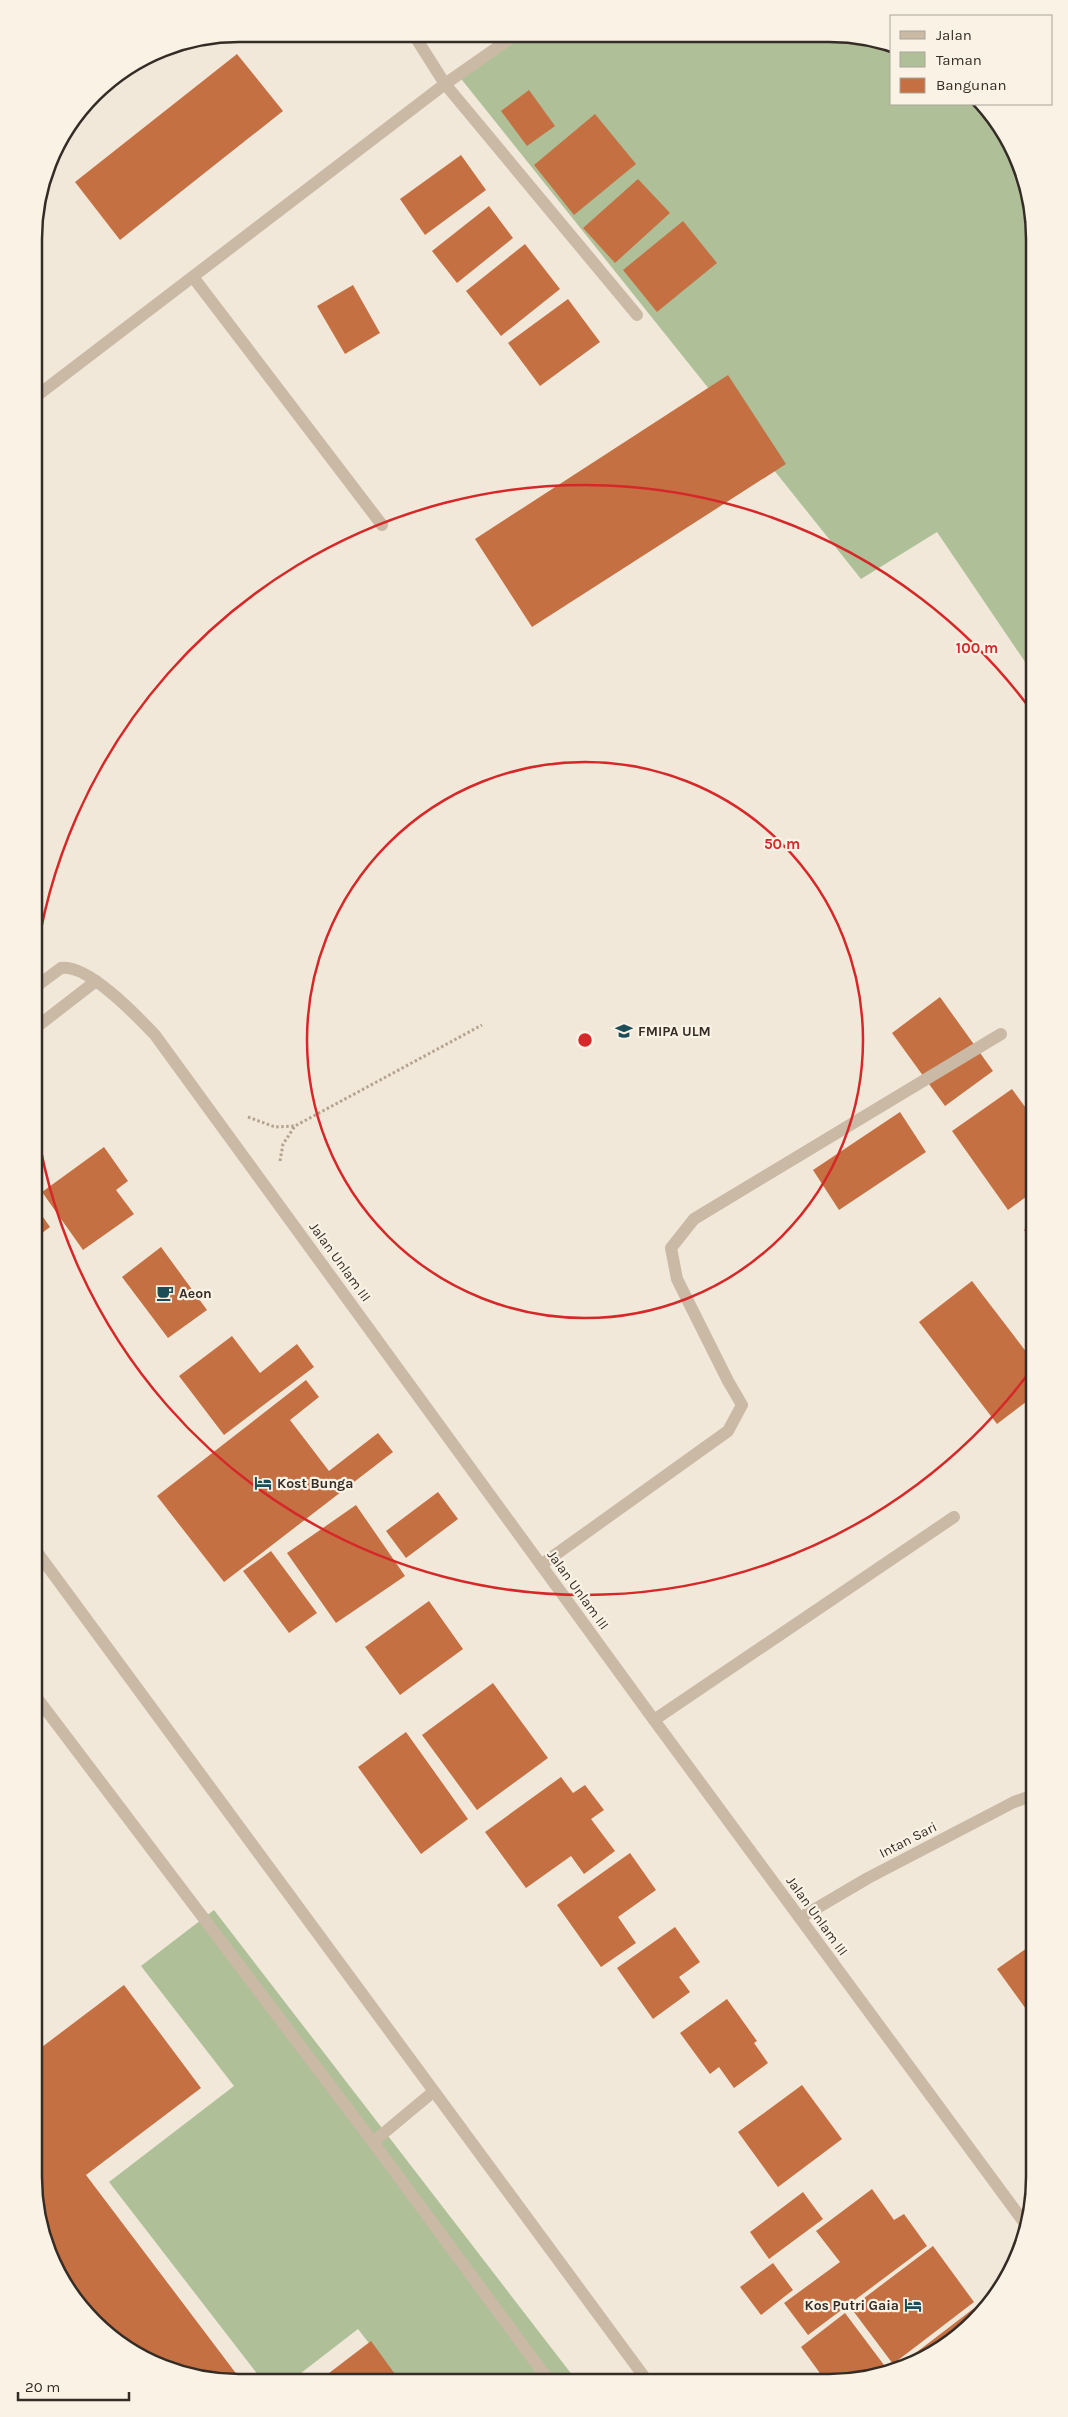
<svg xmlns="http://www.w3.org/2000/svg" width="1068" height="2417" font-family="Karla,sans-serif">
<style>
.green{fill:#afc099}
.building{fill:#c57043}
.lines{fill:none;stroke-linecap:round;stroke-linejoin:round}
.path{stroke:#b5a38f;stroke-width:3;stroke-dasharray:2.5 2.5;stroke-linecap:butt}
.service{stroke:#c9b9a5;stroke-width:12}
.minor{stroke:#c9b9a5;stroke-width:12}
.ring{fill:none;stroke:#d62828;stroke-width:2.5}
.labels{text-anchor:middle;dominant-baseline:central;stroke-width:4.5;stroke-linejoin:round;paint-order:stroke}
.poi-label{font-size:14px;font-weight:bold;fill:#352c26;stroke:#f9f2e5;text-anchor:start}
.street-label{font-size:14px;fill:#352c26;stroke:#f9f2e5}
.rim{fill:none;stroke:#352c26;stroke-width:2.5}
.centre{fill:#d62828;stroke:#f9f2e5;stroke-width:2.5}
.ring-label{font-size:15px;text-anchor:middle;font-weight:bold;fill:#d62828;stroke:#f9f2e5;stroke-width:4.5;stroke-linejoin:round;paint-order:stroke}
</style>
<rect width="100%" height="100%" fill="#f1e8d9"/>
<!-- green -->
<g class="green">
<polygon points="511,35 869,38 892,45 892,104 980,104 1007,136 1027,186 1034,239 1034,675 937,532 861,579 458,75"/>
<polygon points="214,1910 573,2376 565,2382 398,2381 358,2329 292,2380 262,2380 109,2182 234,2086 141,1966"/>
</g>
<!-- building -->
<g class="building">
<polygon points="237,54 283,111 120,240 75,182"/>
<polygon points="529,90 555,126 527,146 501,111"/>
<polygon points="595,114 636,164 574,215 534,165"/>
<polygon points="461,155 486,190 425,235 400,199"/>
<polygon points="638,179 670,213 615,263 583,228"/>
<polygon points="489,206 513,238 457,283 432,251"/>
<polygon points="683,221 717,263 657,312 623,270"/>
<polygon points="525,244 560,289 501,336 466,291"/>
<polygon points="353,285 380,333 345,354 317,306"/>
<polygon points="568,299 600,342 540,386 508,343"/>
<polygon points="728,375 786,464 532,627 475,539"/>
<polygon points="940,997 993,1071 945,1106 892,1033"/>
<polygon points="1012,1089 1034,1119 1034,1191 1008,1210 952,1131"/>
<polygon points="900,1112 926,1152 839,1210 813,1170"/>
<polygon points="104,1147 128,1181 116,1190 134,1214 83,1250 42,1192"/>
<polygon points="34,1204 50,1227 34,1239"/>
<polygon points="1034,1222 1034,1243 1024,1230"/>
<polygon points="161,1247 207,1310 168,1338 122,1277"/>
<polygon points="972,1281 1034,1362 1034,1396 997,1424 919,1322"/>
<polygon points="232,1336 260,1373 297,1344 314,1367 224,1435 179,1376"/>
<polygon points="306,1380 319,1397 290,1420 329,1471 378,1433 393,1452 224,1582 157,1496"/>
<polygon points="438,1492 458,1519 406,1558 386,1531"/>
<polygon points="356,1505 405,1576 336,1623 287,1553"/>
<polygon points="271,1551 317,1613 289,1633 243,1571"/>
<polygon points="429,1601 463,1649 400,1695 365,1647"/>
<polygon points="493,1683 548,1758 477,1810 422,1735"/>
<polygon points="406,1732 468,1819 421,1854 358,1767"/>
<polygon points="561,1777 573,1793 585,1785 604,1810 591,1819 615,1851 584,1874 571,1856 526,1888 485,1832"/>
<polygon points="630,1853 656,1890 618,1917 636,1943 601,1967 557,1905"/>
<polygon points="675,1927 700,1962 679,1977 690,1992 653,2019 617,1968"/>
<polygon points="1034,1943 1034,2014 1031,2016 997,1969"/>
<polygon points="124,1985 201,2088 86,2175 241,2380 199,2379 149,2362 103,2332 61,2281 41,2231 34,2178 34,2053"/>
<polygon points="727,1999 757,2041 754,2043 768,2063 734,2088 719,2067 710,2074 680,2033"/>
<polygon points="1034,2024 1034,2035 1028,2028"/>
<polygon points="802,2085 842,2139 778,2187 738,2132"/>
<polygon points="872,2189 894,2220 904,2214 927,2246 808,2335 784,2303 840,2262 816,2231"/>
<polygon points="803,2192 823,2219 769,2259 750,2232"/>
<polygon points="933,2246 974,2302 893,2364 851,2308"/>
<polygon points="773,2263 793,2290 761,2315 740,2287"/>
<polygon points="977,2306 983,2313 943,2349 912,2363 909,2358"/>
<polygon points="845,2313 890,2373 882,2376 827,2383 801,2347"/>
<polygon points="371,2341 400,2381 320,2380"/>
</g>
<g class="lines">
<!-- path -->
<g class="path">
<polyline points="248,1117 275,1127 295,1126"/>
<polyline points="280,1161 283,1144 295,1126 482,1025"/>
</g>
<!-- service -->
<g class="service">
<polyline points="193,277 382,525"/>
<polyline points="34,1548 648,2382"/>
<polyline points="34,1694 373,2142 550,2382"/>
<polyline points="373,2142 433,2092"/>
</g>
<!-- minor -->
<g class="minor">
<polyline points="414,35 445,84 515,35"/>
<polyline points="34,398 445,84 637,315"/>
<path d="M 34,988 L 61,968 C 87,963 138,1017 155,1035 L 654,1720 L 1026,2225"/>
<polyline points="34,1029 96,981"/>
<polyline points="541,1565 728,1431 742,1405 728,1381 677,1279 671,1248 694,1219 1001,1034"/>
<polyline points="654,1720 954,1517"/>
<polyline points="800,1918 868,1878 1014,1802 1034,1795"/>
</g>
</g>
<!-- distance rings -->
<g class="ring">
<circle cx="585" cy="1040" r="278"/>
<path d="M1031 1370A555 555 0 0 1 34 1108M34 972A555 555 0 0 1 1034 714"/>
</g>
<!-- icons -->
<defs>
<g id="university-bare" transform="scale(1.35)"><path d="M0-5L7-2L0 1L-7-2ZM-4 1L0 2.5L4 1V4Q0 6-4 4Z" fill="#1c4c56" stroke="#f9f2e5" stroke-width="2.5" paint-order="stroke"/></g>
<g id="cafe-bare" transform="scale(1.35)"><path d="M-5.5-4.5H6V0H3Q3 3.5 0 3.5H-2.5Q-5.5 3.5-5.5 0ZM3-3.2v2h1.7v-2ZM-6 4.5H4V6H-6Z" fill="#1c4c56" stroke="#f9f2e5" stroke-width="2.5" paint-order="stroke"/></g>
<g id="hotel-bare" transform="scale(1.35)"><path d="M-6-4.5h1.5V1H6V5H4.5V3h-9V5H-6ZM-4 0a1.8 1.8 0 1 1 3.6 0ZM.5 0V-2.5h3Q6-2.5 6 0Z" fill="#1c4c56" stroke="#f9f2e5" stroke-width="2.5" paint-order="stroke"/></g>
</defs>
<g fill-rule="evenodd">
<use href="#university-bare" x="624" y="1031"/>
<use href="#cafe-bare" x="165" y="1293"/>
<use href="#hotel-bare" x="263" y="1483"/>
<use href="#hotel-bare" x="913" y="2305"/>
</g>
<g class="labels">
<!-- poi labels -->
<g class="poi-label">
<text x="638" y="1031">FMIPA ULM</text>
<text x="179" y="1293">Aeon</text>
<text x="277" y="1483">Kost Bunga</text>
<text x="899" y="2305" text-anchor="end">Kos Putri Gaia</text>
</g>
<!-- street labels -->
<g class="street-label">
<text transform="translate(340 1262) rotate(54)">Jalan Unlam III</text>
<text transform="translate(578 1590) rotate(54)">Jalan Unlam III</text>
<text transform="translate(908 1840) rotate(-27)">Intan Sari</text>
<text transform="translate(817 1916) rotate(54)">Jalan Unlam III</text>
</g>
</g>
<!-- crop -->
<path d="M0 0H1068V2417H0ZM239 42H829A197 197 0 0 1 1026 239V2177A197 197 0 0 1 829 2374H239A197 197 0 0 1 42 2177V239A197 197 0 0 1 239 42Z" fill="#f9f2e5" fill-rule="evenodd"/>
<path class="rim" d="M239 42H829A197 197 0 0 1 1026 239V2177A197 197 0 0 1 829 2374H239A197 197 0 0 1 42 2177V239A197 197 0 0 1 239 42Z"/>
<circle cx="585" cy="1040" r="8" class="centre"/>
<g class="ring-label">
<text x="977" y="653">100 m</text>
<text x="782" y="849">50 m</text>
</g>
<!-- legend -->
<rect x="890" y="15" width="162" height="90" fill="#f9f2e5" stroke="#aba399"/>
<rect x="900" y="31" width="25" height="8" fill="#c9b9a5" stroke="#aba399"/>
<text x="936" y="40" font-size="15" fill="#352c26">Jalan</text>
<rect x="900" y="52" width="25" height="15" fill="#afc099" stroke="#aba399"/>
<text x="936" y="65" font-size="15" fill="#352c26">Taman</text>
<rect x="900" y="78" width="25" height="15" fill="#c57043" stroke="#aba399"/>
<text x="936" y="90" font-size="15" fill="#352c26">Bangunan</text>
<!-- scale -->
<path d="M18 2392v8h111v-8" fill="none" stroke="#352c26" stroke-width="2.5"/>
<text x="25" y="2392" font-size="15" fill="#352c26" stroke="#f9f2e5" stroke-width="4" paint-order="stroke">20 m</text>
</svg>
